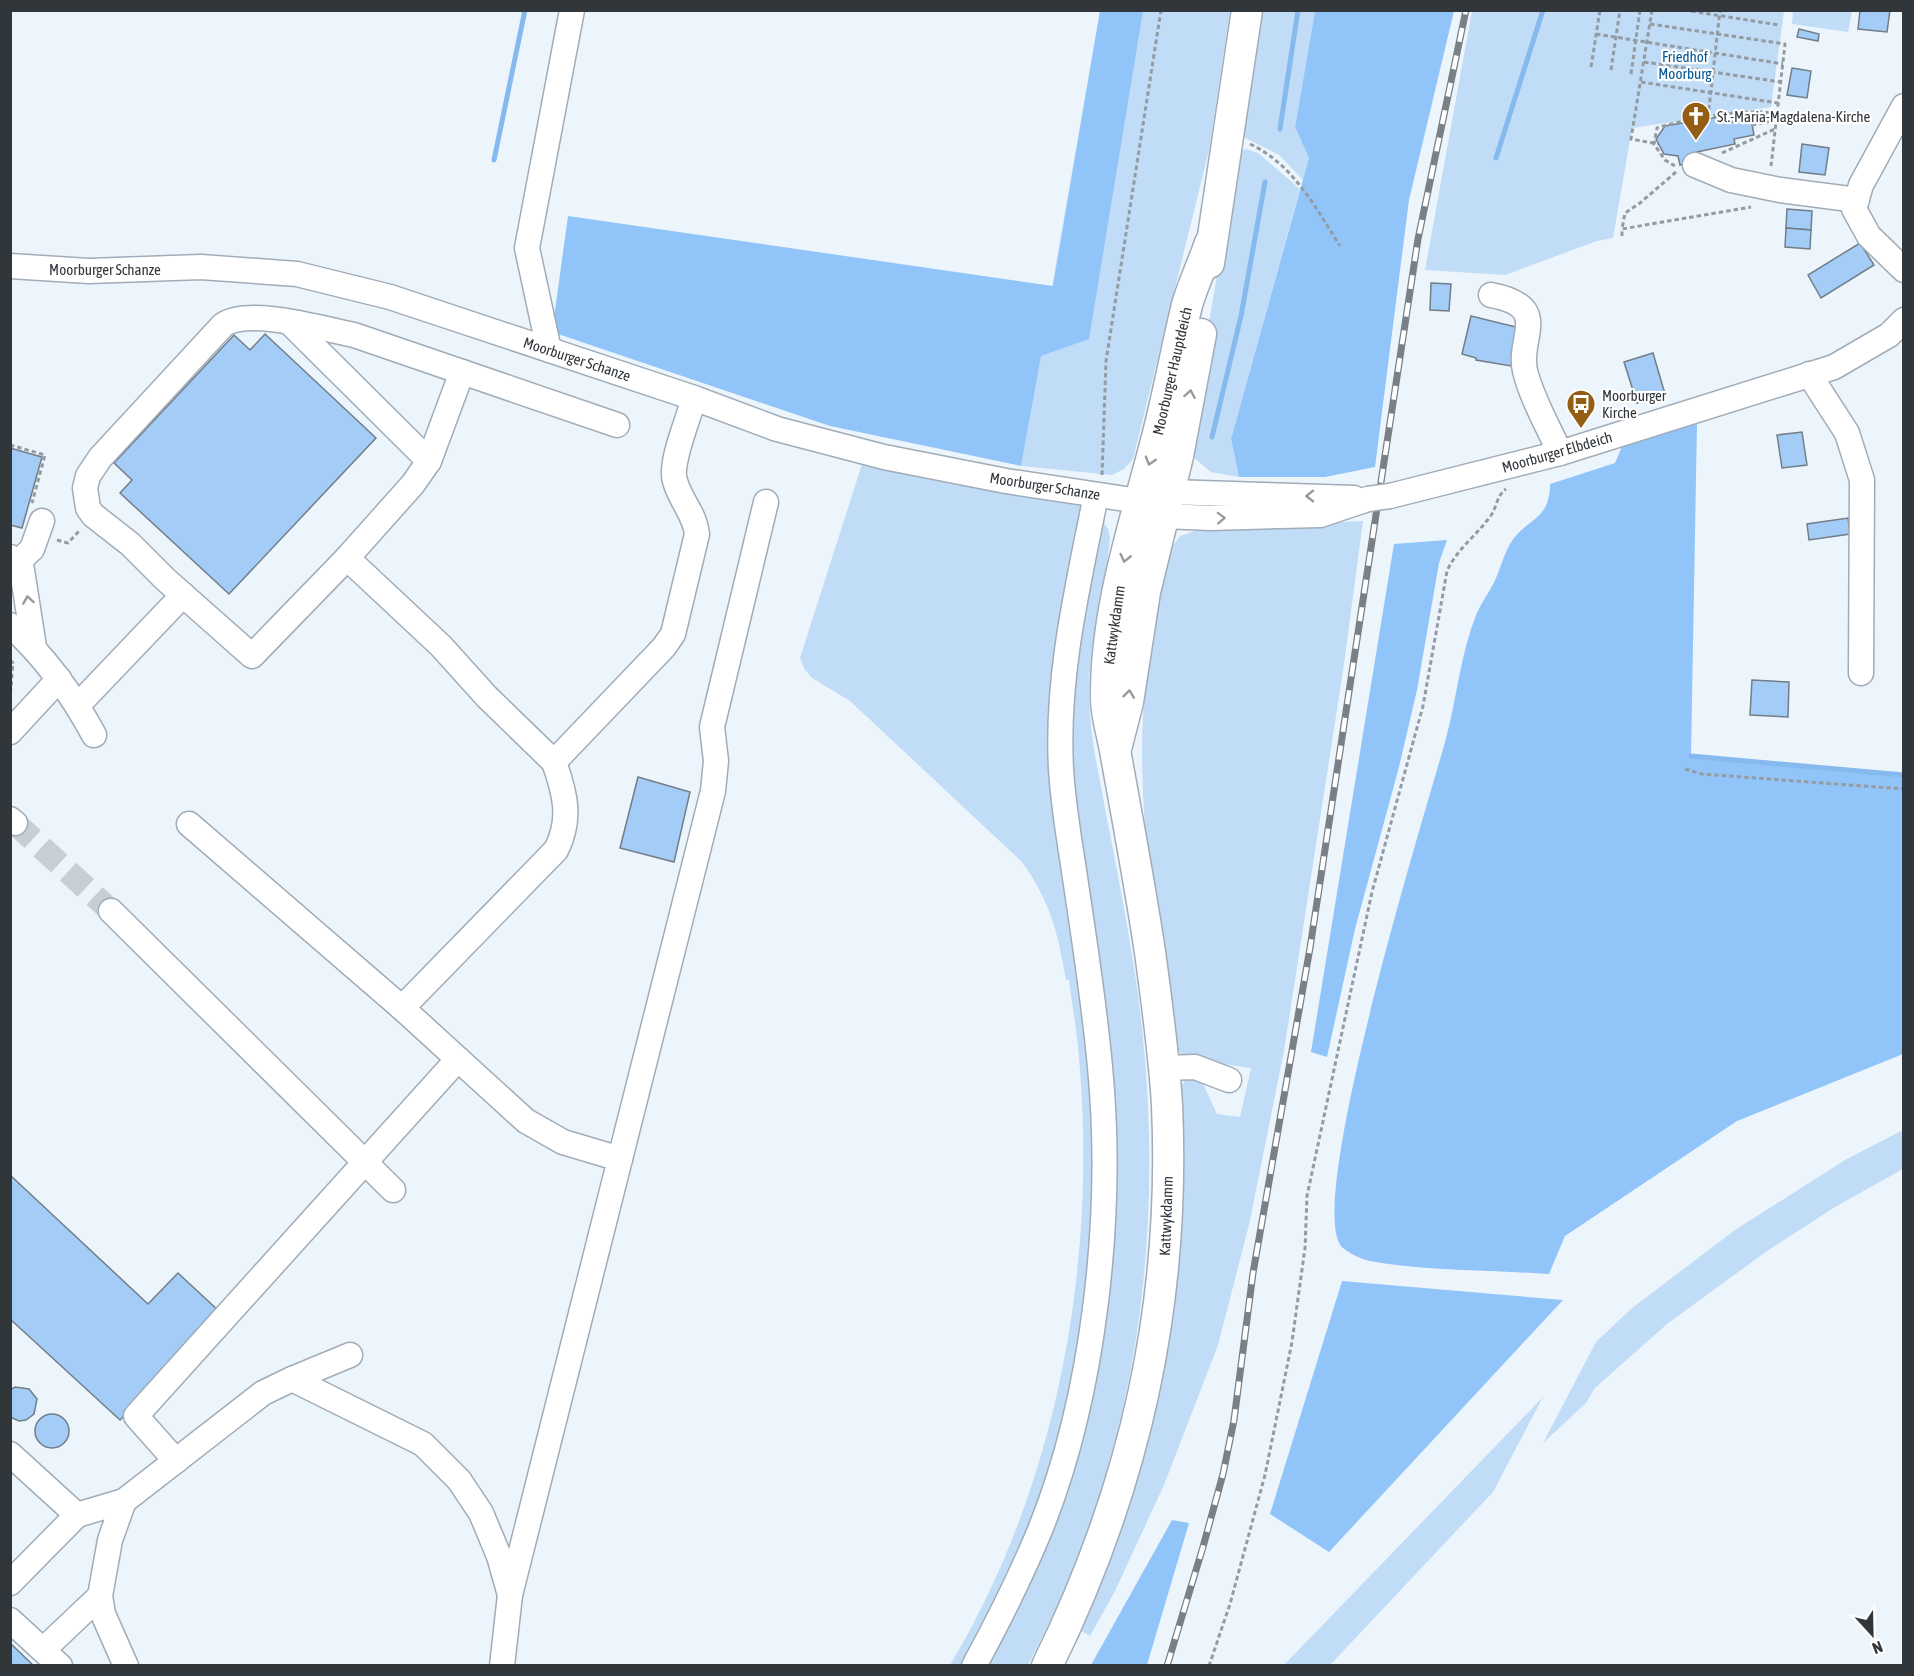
<svg xmlns="http://www.w3.org/2000/svg" width="1914" height="1676" font-family="'Asap Condensed',sans-serif">
<style>
.green{fill:#c1dcf7}
.forest{fill:#91c5f9}
.lines{fill:none;stroke-linecap:round;stroke-linejoin:round}
.stream{stroke:#86b9ed;stroke-width:5}
.building{fill:#a3ccf6;stroke:#727d88;stroke-width:1.5}
.minor-tunnel{stroke:#c7cfd5;stroke-width:24;stroke-dasharray:24 12;stroke-linecap:butt}
.minor-casing{stroke:#a0acb8;stroke-width:27}
.major-casing{stroke:#a0acb8;stroke-width:33}
.path{stroke:#949ba1;stroke-width:3;stroke-dasharray:4.5 3;stroke-linecap:butt}
.minor{stroke:#fff;stroke-width:24}
.major{stroke:#fff;stroke-width:30}
.rail-casing{stroke:#7a8186;stroke-width:7}
.rail{stroke:#fff;stroke-width:4.5;stroke-dasharray:14;stroke-linecap:butt}
.minor-bridge-casing{stroke:#a0acb8;stroke-width:27;stroke-linecap:butt}
.minor-bridge{stroke:#fff;stroke-width:24}
.oneway{stroke:#989a9d}
.labels{text-anchor:middle;dominant-baseline:central;stroke-width:4.5;stroke-linejoin:round;paint-order:stroke}
.park-label{font-size:15px;fill:#035693;stroke:#fff}
.poi-label{font-size:15px;fill:#31363b;stroke:#fff;text-anchor:start}
.street-label{font-size:15px;fill:#31363b;stroke:#fff}
</style>
<rect width="100%" height="100%" fill="#edf5fc"/>
<!-- green -->
<g class="green">
<polygon points="1100,11 1230,11 1209,150 1133,459 1124,469 1112,475 1021,466"/>
<polygon points="1258,11 1315,11 1295,127 1309,158 1303,180 1279,155 1240,135"/>
<polygon points="1472,11 1784,11 1771,107 1632,128 1613,238 1597,241 1505,275 1425,270"/>
<polygon points="1793,11 1852,11 1848,32 1792,24"/>
<polygon points="1246,149 1258,153 1300,189 1231,439 1239,477 1211,472 1187,452 1238,152"/>
<path d="M 863,461 L 1082,505 L 1065,699 L 1100,517 L 1108,529 L 1110,538 C 1105,592 1088,644 1089,699 C 1090,739 1100,779 1107,819 C 1117,868 1126,918 1134,967 C 1171,1208 1143,1449 1028,1665 L 950,1665 C 1055,1491 1096,1272 1080,1070 C 1078,1040 1073,1010 1069,980 L 1066,980 C 1058,933 1050,901 1022,862 L 864,714 L 850,701 L 812,678 L 805,670 L 800,658 Z"/>
<path d="M 1363,521 L 1343,671 L 1284,1051 L 1249,1225 L 1218,1345 L 1164,1485 L 1115,1591 L 1090,1636 L 1078,1629 L 1100,1580 L 1182,1085 L 1188,1077 L 1200,1077 L 1217,1114 L 1240,1117 L 1251,1068 L 1188,1059 L 1182,1056 L 1173,1041 C 1155,920 1133,799 1146,677 C 1150,635 1161,593 1169,551 L 1180,536 L 1204,528 Z"/>
<polygon points="1903,1130 1903,1169 1835,1207 1767,1251 1667,1324 1595,1388 1586,1403 1543,1443 1596,1342 1632,1308 1735,1230 1845,1160"/>
<polygon points="1543,1397 1493,1492 1330,1665 1284,1665"/>
</g>
<!-- forest -->
<g class="forest">
<polygon points="1100,11 1143,11 1089,339 1041,356 1021,466 830,426 552,332 568,216 1053,286"/>
<polygon points="1315,11 1454,11 1409,200 1375,467 1325,477 1239,477 1231,439 1309,158 1295,127"/>
<path d="M 1697,424 L 1691,755 L 1903,775 L 1903,1054 L 1737,1121 L 1565,1236 L 1549,1274 C 1493,1270 1424,1271 1370,1261 C 1360,1259 1351,1254 1343,1248 C 1301,1214 1427,807 1445,742 C 1457,700 1460,654 1477,613 C 1482,601 1491,590 1496,578 C 1501,567 1504,554 1510,544 C 1525,518 1550,522 1550,484 L 1615,463 L 1623,444 Z"/>
<polygon points="1447,540 1439,563 1417,690 1399,767 1355,929 1327,1057 1311,1052 1394,544"/>
<polygon points="1342,1281 1563,1300 1329,1552 1270,1514"/>
<polygon points="1172,1520 1189,1523 1147,1665 1091,1665"/>
</g>
<g class="lines">
<!-- stream -->
<g class="stream">
<polyline points="1280,129 1298,10"/>
<polyline points="1496,158 1543,10"/>
<polyline points="494,160 525,10"/>
<polyline points="1212,437 1241,316 1265,182"/>
<polyline points="1691,756 1904,775"/>
</g>
</g>
<!-- building -->
<g class="building">
<polygon points="1860,10 1890,10 1887,32 1858,29"/>
<polygon points="1799,29 1819,34 1818,41 1797,37"/>
<polygon points="1792,68 1811,71 1807,98 1787,95"/>
<polygon points="1730,115 1732,122 1751,118 1754,135 1734,139 1735,144 1692,153 1694,162 1680,165 1678,156 1664,154 1656,139 1665,126"/>
<polygon points="1802,144 1829,148 1825,175 1799,172"/>
<polygon points="1787,209 1812,211 1811,230 1786,228"/>
<polygon points="1786,228 1811,230 1810,249 1785,247"/>
<polygon points="1860,243 1874,265 1821,298 1808,275"/>
<polygon points="1431,283 1451,284 1449,311 1430,310"/>
<polygon points="1471,316 1520,328 1511,366 1476,360 1476,358 1462,354"/>
<polygon points="265,334 376,438 229,594 120,493 132,480 114,463 234,335 250,350"/>
<polygon points="1653,353 1665,394 1637,403 1624,362"/>
<polygon points="1802,432 1807,465 1782,468 1777,435"/>
<polygon points="10,448 42,457 22,528 10,525"/>
<polygon points="1848,518 1850,534 1809,540 1807,524"/>
<polygon points="1752,680 1789,682 1788,717 1750,715"/>
<polygon points="638,777 690,792 674,862 620,848"/>
<polygon points="10,1175 148,1304 178,1273 221,1313 120,1420 10,1319"/>
<polygon points="15,1387 29,1389 37,1399 34,1414 26,1420 19,1421 10,1417 10,1390"/>
<circle cx="52" cy="1431" r="17"/>
<polygon points="10,1643 34,1666 10,1666"/>
</g>
<g class="lines">
<!-- minor-tunnel -->
<polyline class="minor-tunnel" points="15,823 111,911"/>
<!-- minor casing -->
<g class="minor-casing">
<g id="minor">
<polyline points="1904,106 1861,185 1854,209 1869,236 1904,270"/>
<polyline points="1695,165 1731,180 1780,190 1857,200"/>
<polyline points="10,266 89,271 201,267 297,274 390,297 694,398 777,429 884,457 1006,481 1139,501"/>
<path d="M 1491,295 C 1553,307 1517,337 1525,371 C 1532,399 1548,426 1560,453"/>
<polyline points="290,323 429,461"/>
<polyline points="549,350 527,248 572,10"/>
<path d="M 462,372 L 429,461 L 413,484 L 347,558 L 441,646 L 487,697 L 554,762 L 664,647 L 673,634 L 697,534 C 695,514 680,500 675,481 C 669,463 689,418 694,398"/>
<polyline points="1809,374 1847,433 1862,480 1861,673"/>
<polyline points="1169,492 1354,498"/>
<polyline points="1390,496 1560,453 1834,367 1889,335 1904,320"/>
<polyline points="1163,516 1210,518 1320,515 1368,499"/>
<polyline points="10,557 22,570 34,647"/>
<path d="M 347,558 L 252,656 L 165,579 L 130,544 L 93,515 L 88,508 L 85,488 L 88,476 L 100,458 L 223,325 C 249,307 323,329 354,335 L 617,425"/>
<polyline points="17,563 32,549 42,521"/>
<path d="M 10,625 C 45,657 72,694 94,735"/>
<polyline points="78,705 183,595"/>
<polyline points="10,732 59,679"/>
<polyline points="10,819 15,823"/>
<polyline points="189,824 402,1008 526,1121 563,1142 620,1159 713,791 716,761 712,727 766,502"/>
<polyline points="111,911 393,1190"/>
<path d="M 402,1008 L 556,850 C 572,819 565,793 554,762"/>
<polyline points="1164,1068 1195,1067 1229,1080"/>
<polyline points="292,1379 350,1355"/>
<polyline points="10,1454 77,1515 10,1583"/>
<polyline points="176,1461 136,1416 458,1059"/>
<polyline points="124,1501 263,1393 292,1379 423,1444 459,1480 481,1513 499,1556 510,1595"/>
<polyline points="100,1596 103,1614 126,1666"/>
<polyline points="10,1620 60,1666"/>
<polyline points="43,1650 100,1596 110,1540 124,1501 77,1515"/>
<polyline points="502,1666 510,1595 620,1159"/>
<path d="M 974,1666 C 998,1622 1021,1576 1040,1530 C 1095,1394 1114,1213 1100,1067 C 1094,1000 1083,932 1073,864 C 1068,833 1063,801 1061,769 C 1056,675 1078,586 1096,495"/>
</g>
</g>
<!-- major casing -->
<g class="major-casing">
<g id="major">
<polyline points="1209,263 1247,10"/>
<polyline points="1117,745 1128,702 1145,592 1178,456 1201,334"/>
<path d="M 1047,1666 C 1135,1488 1176,1304 1167,1105 C 1164,1054 1157,1003 1150,952 C 1140,885 1127,817 1115,750 C 1112,733 1106,716 1106,699 C 1105,611 1134,526 1156,441 C 1168,396 1176,350 1187,305 C 1193,284 1203,264 1210,243"/>
</g>
</g>
<!-- path -->
<g class="path">
<polyline points="1652,10 1631,139 1658,144"/>
<polyline points="1684,10 1779,25"/>
<polyline points="1650,24 1785,44 1771,166"/>
<polyline points="1596,34 1783,64"/>
<polyline points="1644,62 1781,82"/>
<polyline points="1591,67 1600,10"/>
<polyline points="1611,70 1620,10"/>
<polyline points="1631,74 1640,10"/>
<polyline points="1641,82 1778,103"/>
<polyline points="1708,117 1720,10"/>
<polyline points="1752,125 1776,120"/>
<path d="M 1250,144 C 1293,164 1316,208 1340,246"/>
<polyline points="1722,153 1775,129"/>
<path d="M 1675,166 L 1665,160 L 1654,144 L 1657,128 C 1676,121 1761,105 1776,115"/>
<polyline points="1676,172 1640,203 1625,213 1622,229 1751,207"/>
<polyline points="1622,236 1622,229"/>
<polyline points="10,445 45,455 32,503"/>
<polyline points="1102,475 1106,361 1161,10"/>
<polyline points="57,540 68,543 80,530"/>
<polyline points="10,660 13,663 10,699"/>
<polyline points="1685,769 1702,774 1904,789"/>
<path d="M 1209,1666 L 1230,1604 L 1265,1475 L 1292,1342 L 1305,1248 L 1307,1196 L 1372,892 L 1423,706 L 1447,571 C 1457,549 1475,537 1489,518 C 1497,509 1496,496 1506,489"/>
</g>
<!-- minor -->
<use href="#minor" class="minor"/>
<!-- major -->
<use href="#major" class="major"/>
<!-- rail casing -->
<g class="rail-casing">
<polyline id="rail" points="1167,1666 1203,1547 1223,1474 1234,1420 1253,1273 1310,948 1418,239 1466,10"/>
</g>
<!-- rail -->
<use href="#rail" class="rail"/>
<!-- minor-bridge casing -->
<g class="minor-bridge-casing">
<polyline id="minor-bridge" points="1368,499 1390,496"/>
</g>
<!-- minor-bridge -->
<use href="#minor-bridge" class="minor-bridge"/>
</g>
<!-- one-way arrows -->
<defs><path id="oneway-chevron" d="M-2-3.5L2.5 0L-2 3.5" fill="none" stroke-width="1.6" stroke-linecap="round" stroke-linejoin="round" transform="scale(1.5)"/></defs>
<g class="oneway">
<use href="#oneway-chevron" transform="translate(1190 394) rotate(-80)"/>
<use href="#oneway-chevron" transform="translate(1150 461) rotate(107)"/>
<use href="#oneway-chevron" transform="translate(1310 496) rotate(-180)"/>
<use href="#oneway-chevron" transform="translate(1221 518) rotate(-2)"/>
<use href="#oneway-chevron" transform="translate(1125 558) rotate(103)"/>
<use href="#oneway-chevron" transform="translate(28 600) rotate(-99)"/>
<use href="#oneway-chevron" transform="translate(1129 694) rotate(-83)"/>
</g>
<!-- icons -->
<defs>
<g id="church-pin" transform="scale(1.5)"><path d="M0 17L-7.5 6A9.5 9.5 0 1 1 7.5 6Z" fill="#935e13" stroke="#fff"/><path d="M-1.2-6h2.4v3.5h3.3v2.4h-3.3V6h-2.4V-.1h-3.3v-2.4h3.3Z" fill="#fff"/></g>
<g id="bus-pin" transform="scale(1.5)"><path d="M0 17L-7.5 6A9.5 9.5 0 1 1 7.5 6Z" fill="#935e13" stroke="#fff"/><path d="M-5-6H5V4H4V6H2V4H-2V6H-4V4H-5ZM-3.5-4V0h7V-4ZM-3.5 1.2v1.5H-2V1.2ZM2 1.2v1.5H3.5V1.2Z" fill="#fff"/></g>
</defs>
<g fill-rule="evenodd">
<use href="#church-pin" x="1696" y="116"/>
<use href="#bus-pin" x="1581" y="404"/>
</g>
<g class="labels">
<!-- park labels -->
<g class="park-label">
<text x="1685" y="56">Friedhof<tspan x="1685" dy="17">Moorburg</tspan></text>
</g>
<!-- poi labels -->
<g class="poi-label">
<text x="1717" y="116">St.-Maria-Magdalena-Kirche</text>
<text x="1602" y="395">Moorburger<tspan x="1602" dy="17">Kirche</tspan></text>
</g>
<!-- street labels -->
<g class="street-label">
<text x="105" y="269">Moorburger Schanze</text>
<text transform="translate(577 359) rotate(18)">Moorburger Schanze</text>
<text transform="translate(1172 371) rotate(-77)">Moorburger Hauptdeich</text>
<text transform="translate(1557 452) rotate(-16)">Moorburger Elbdeich</text>
<text transform="translate(1045 486) rotate(9)">Moorburger Schanze</text>
<text transform="translate(1114 625) rotate(-82)">Kattwykdamm</text>
<text transform="translate(1166 1216) rotate(-88)">Kattwykdamm</text>
</g>
</g>
<!-- border -->
<rect width="1914" height="1676" fill="none" stroke="#31363b" stroke-width="24"/>
<!-- north arrow -->
<g transform="translate(1872 1634) rotate(158)" stroke="#ffffff" stroke-width="4.5" paint-order="stroke">
<path d="M0-4.5L10 22L0 15L-10 22Z" fill="#31363b"/>
<text y="-9" font-size="16" font-weight="bold" text-anchor="middle" fill="#31363b">N</text>
</g>
</svg>
